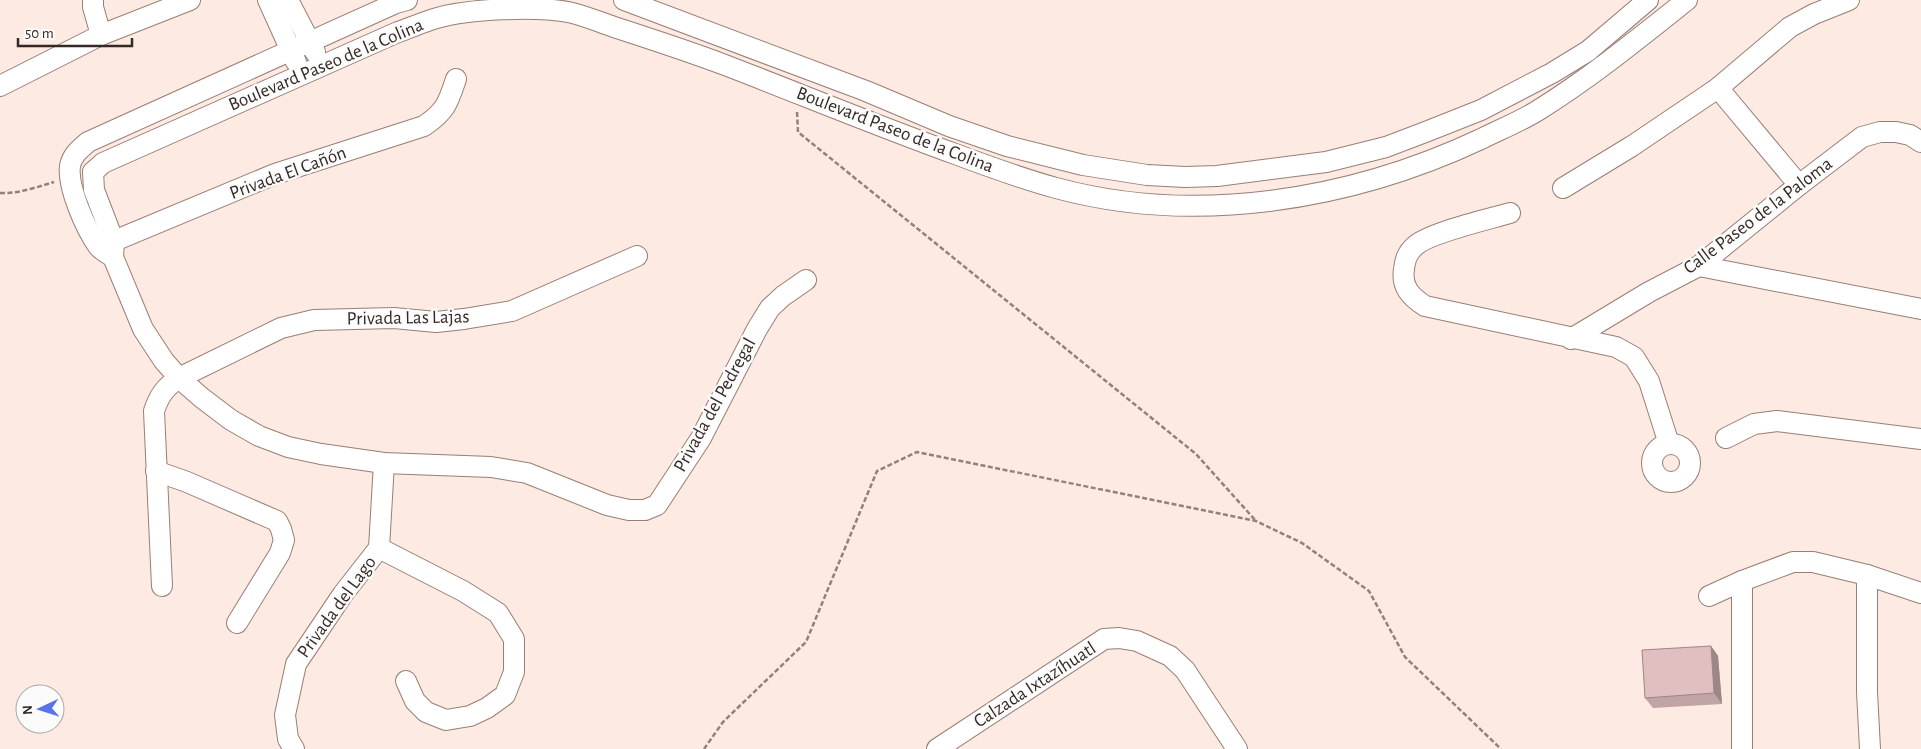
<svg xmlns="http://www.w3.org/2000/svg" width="1921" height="749" font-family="'Alegreya Sans',sans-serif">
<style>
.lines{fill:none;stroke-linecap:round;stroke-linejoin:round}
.minor-casing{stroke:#997e73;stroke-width:22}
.path{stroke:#90827c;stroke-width:2.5;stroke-dasharray:5 2.5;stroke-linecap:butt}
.minor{stroke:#fff;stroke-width:20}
.wall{fill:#c1a4a5}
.shaded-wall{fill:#9d8686}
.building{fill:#e0bfc0;stroke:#9d8686}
.labels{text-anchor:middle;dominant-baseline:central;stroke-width:5;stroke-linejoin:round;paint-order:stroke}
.street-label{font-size:19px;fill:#342924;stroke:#fbfbfb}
</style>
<rect width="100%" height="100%" fill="#fdeae3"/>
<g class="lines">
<!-- minor casing -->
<g class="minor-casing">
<g id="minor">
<polyline points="93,0 93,7 101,35"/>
<polyline points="268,0 296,62"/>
<polyline points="288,0 315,52"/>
<polyline points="624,0 866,91 949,126 1007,146 1083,165 1147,175 1185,177 1217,176 1326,162 1386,147 1428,131 1481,110 1552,73 1588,51 1648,0"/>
<polyline points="0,86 101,35 190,0"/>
<polyline points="1718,88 1799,185"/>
<path d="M 93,172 L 103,163 L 398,32 C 410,28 423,22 437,18 C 469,9 534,6 568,12 C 583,15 599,22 614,27 C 651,39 688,51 725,65 C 803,95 880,127 958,155 C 990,167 1023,179 1056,188 C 1196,226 1351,200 1481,139 C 1499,130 1519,122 1537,111 C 1590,78 1638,39 1687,0"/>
<polyline points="93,172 94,190 114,242 113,257 143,329 164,361 179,378 202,398 231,420 259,436 288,447 321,454 384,463 491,467 527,473 607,505 629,510 645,510 657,505 701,438 757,329 770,308 783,296 806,280"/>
<polyline points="1563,188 1632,146 1718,88 1790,27 1814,14 1849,0"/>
<path d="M 1510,213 C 1490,219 1428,233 1415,246 C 1407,253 1405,260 1404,269 C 1401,287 1411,297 1425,306 L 1616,347 L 1634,357 L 1649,381 L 1669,444"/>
<path d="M 102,246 L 275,174 L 424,126 C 446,111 448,103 456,79"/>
<path d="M 113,257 C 108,254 101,250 98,246 C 86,229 67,187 70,166 C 72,155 80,149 88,142 L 396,3 L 407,0"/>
<polyline points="1699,266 1921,309"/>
<polyline points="1571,339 1649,292 1699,266 1799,185 1862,137 1880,132 1896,132 1910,135 1921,142"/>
<polyline points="1726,438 1754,424 1777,421 1921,439"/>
<circle cx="1671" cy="463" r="19"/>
<polyline points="156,471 187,482 277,521 281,529 284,540 280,553 237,623"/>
<polyline points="379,548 463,591 498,613 514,639 514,672 505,695 487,708 470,716 446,720 426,712 415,701 406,681"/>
<polyline points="1867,575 1867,692 1870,749"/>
<polyline points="1742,581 1742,749"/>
<path d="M 162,586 L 154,411 C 159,396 165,387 179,378 L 281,328 L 314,320 L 394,318 L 436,322 L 464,319 L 512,311 L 637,256"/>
<polyline points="1709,596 1742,581 1793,562 1813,562 1867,575 1921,593"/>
<polyline points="294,749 288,739 285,715 296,664 343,594 379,548 384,463"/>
<polyline points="937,749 1104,639 1119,638 1137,641 1170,656 1185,670 1237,749"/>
</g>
</g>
<!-- path -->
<g class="path">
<polyline points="797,112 798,132 1196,454 1256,521"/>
<path d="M 0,193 C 18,194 37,187 54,182"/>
<polyline points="704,749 723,722 806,642 877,471 917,452 1256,521 1302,543 1369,591 1405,657 1501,749"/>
</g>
<!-- minor -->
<use href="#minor" class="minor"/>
</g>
<!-- wall -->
<polygon class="wall" points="1711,646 1718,656 1722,704 1653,708 1645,698"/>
<!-- shaded-wall -->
<polygon class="shaded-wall" points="1711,646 1718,656 1722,704 1714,693"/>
<!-- building -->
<polygon class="building" points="1711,646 1714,693 1645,698 1642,650"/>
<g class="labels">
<!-- street labels -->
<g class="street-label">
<text transform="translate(326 65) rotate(-23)">Boulevard Paseo de la Colina</text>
<text transform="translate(895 130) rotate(21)">Boulevard Paseo de la Colina</text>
<text transform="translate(288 173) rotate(-20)">Privada El Cañón</text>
<text transform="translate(1758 216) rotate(-37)">Calle Paseo de la Paloma</text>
<text transform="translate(408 318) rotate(-1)">Privada Las Lajas</text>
<text transform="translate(715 405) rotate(-61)">Privada del Pedregal</text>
<text transform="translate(337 607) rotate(-54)">Privada del Lago</text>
<text transform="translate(1035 685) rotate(-33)">Calzada Ixtazíhuatl</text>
</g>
</g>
<!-- north arrow -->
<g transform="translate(40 709) rotate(266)"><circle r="24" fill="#fbfbfb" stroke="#aba7a5"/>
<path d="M0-4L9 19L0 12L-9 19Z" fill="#5973ea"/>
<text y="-8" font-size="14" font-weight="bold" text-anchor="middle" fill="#342924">N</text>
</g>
<!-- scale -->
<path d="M18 38v8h114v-8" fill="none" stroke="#342924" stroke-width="2.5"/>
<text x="25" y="38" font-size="15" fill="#342924" stroke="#fbfbfb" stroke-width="4" paint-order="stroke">50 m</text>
</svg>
